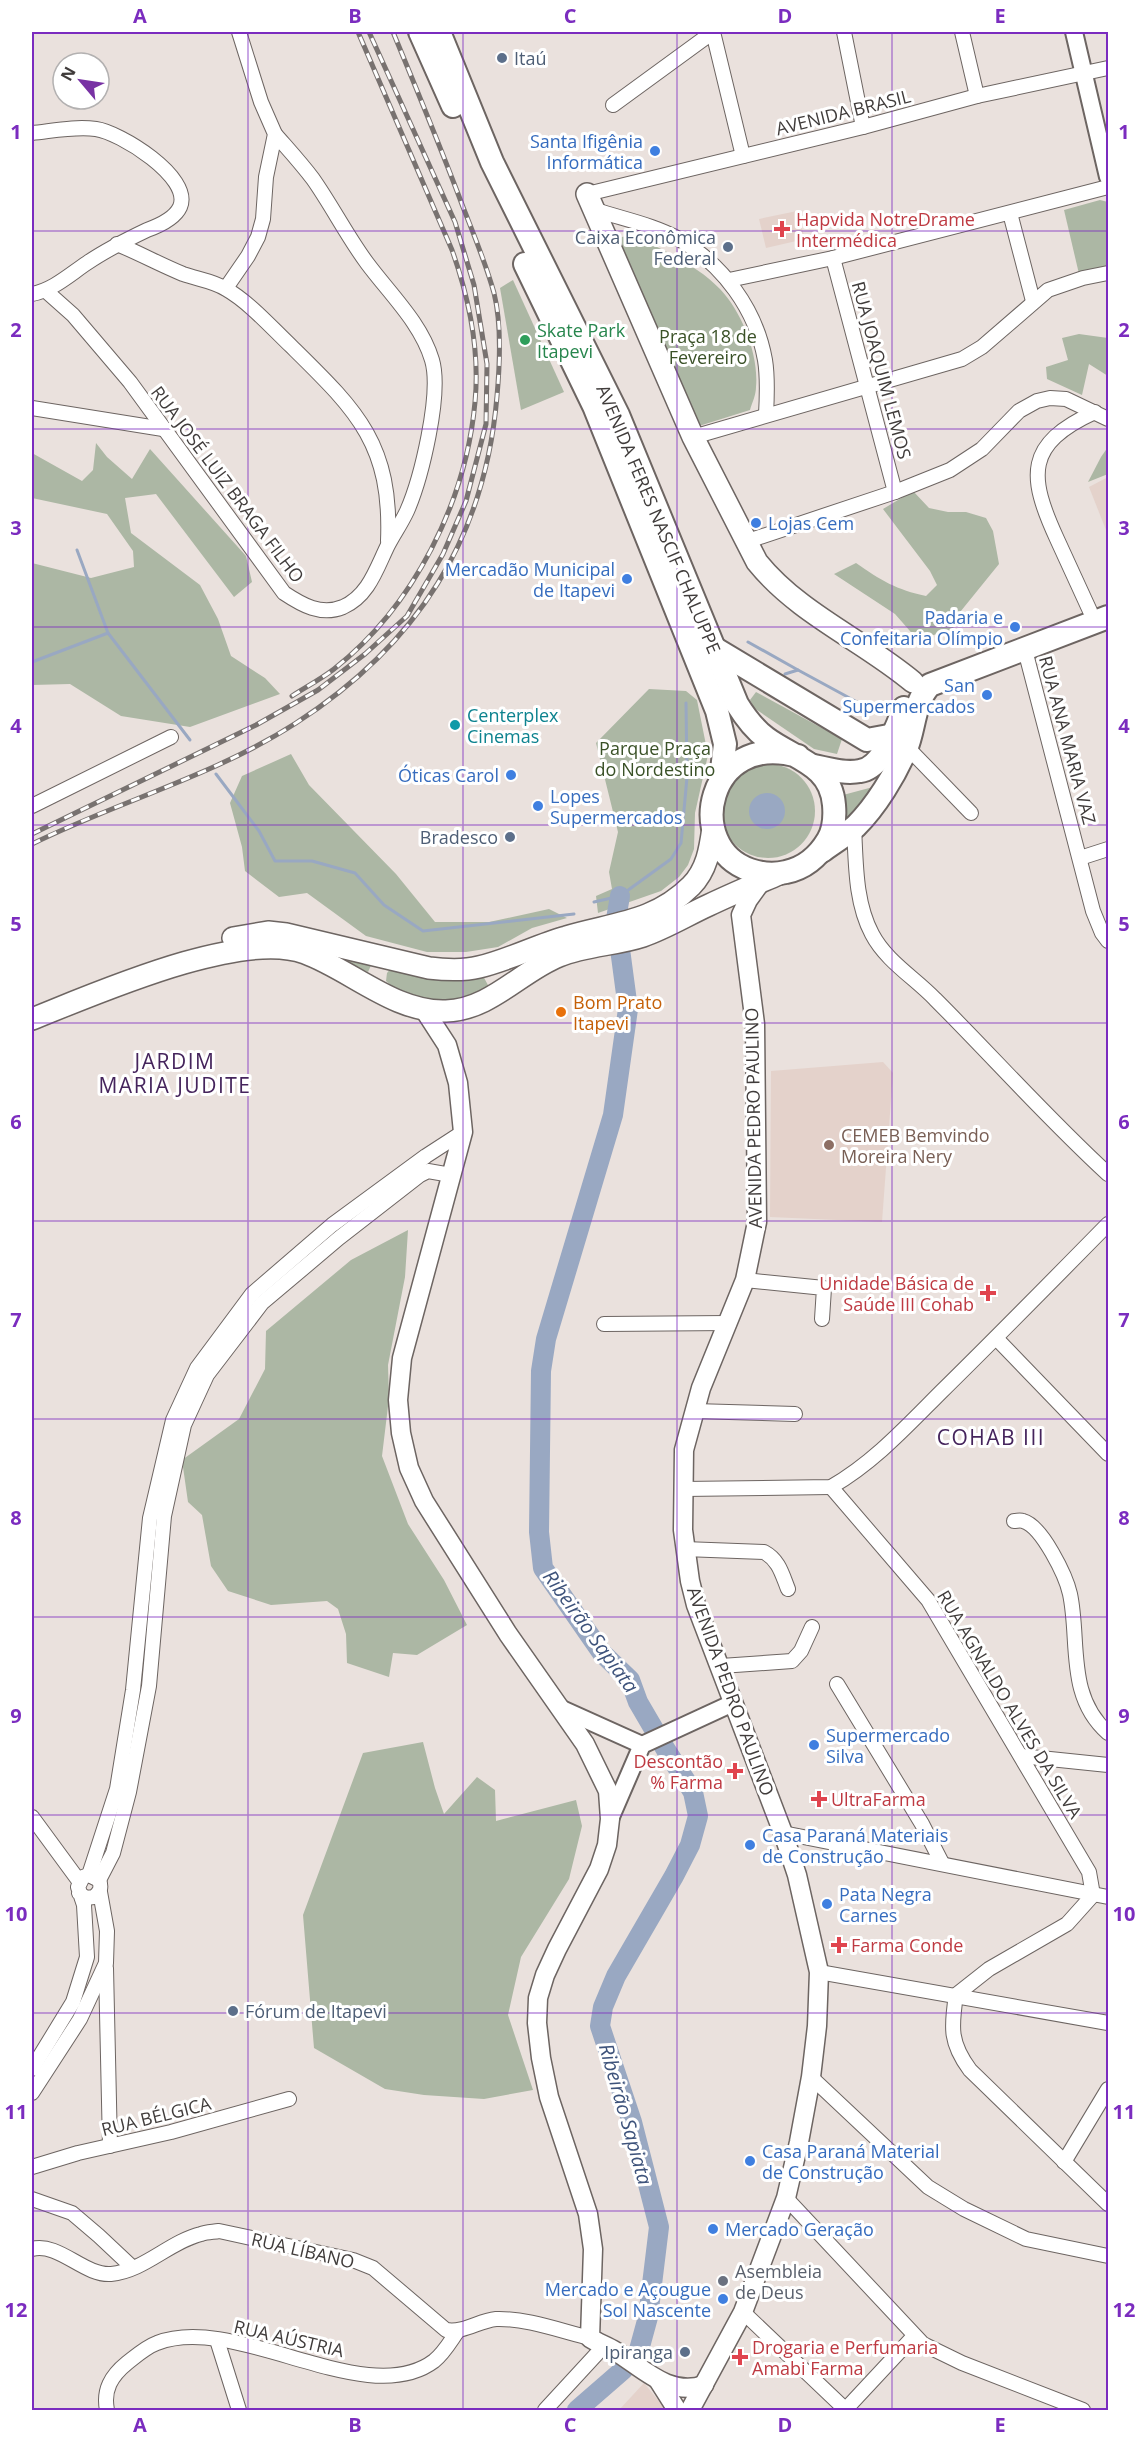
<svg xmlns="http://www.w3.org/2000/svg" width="1140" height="2442" font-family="'Open Sans',sans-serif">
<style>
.built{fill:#e4d2cb}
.green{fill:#acb7a4}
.water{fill:#99a8c2}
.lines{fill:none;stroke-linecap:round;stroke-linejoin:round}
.stream{stroke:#99a8c2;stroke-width:3}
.river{stroke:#99a8c2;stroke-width:20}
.minor-casing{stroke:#6d6562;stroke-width:16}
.tertiary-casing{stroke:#6d6562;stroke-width:20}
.secondary-casing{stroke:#6d6562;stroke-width:21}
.primary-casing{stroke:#6d6562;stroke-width:24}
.trunk-casing{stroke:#6d6562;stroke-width:26}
.minor{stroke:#fff;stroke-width:14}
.tertiary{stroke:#fff;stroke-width:16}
.secondary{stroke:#fff;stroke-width:18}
.primary{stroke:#fff;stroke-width:21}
.trunk{stroke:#fff;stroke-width:22}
.rail-casing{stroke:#787270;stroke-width:5}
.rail{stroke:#fff;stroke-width:3;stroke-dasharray:9;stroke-linecap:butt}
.grid{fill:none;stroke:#7b2cbf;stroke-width:1.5;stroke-opacity:0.55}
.service-dot{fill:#5c6f8a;stroke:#fff;stroke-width:2}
.shop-dot{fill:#3f7fe0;stroke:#fff;stroke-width:2}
.health-dot{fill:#e0444e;stroke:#fff;stroke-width:2}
.leisure-dot{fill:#2e9e5b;stroke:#fff;stroke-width:2}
.culture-dot{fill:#0f9aa8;stroke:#fff;stroke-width:2}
.food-dot{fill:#e8710a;stroke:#fff;stroke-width:2}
.education-dot{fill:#8d6e63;stroke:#fff;stroke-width:2}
.worship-dot{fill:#6b7280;stroke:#fff;stroke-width:2}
.labels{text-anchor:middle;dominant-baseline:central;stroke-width:6;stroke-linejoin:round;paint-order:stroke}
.service-label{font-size:18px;fill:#4e5e75;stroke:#fff;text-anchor:end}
.street-label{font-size:18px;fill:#403c3b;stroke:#fff}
.shop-label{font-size:18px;fill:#366cbe;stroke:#fff;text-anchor:start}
.health-label{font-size:18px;fill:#be3a42;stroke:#fff;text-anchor:start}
.leisure-label{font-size:18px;fill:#27864d;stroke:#fff;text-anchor:start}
.park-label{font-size:18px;fill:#3a5127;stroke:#fff}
.culture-label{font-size:18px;fill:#0d838f;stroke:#fff;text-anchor:start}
.food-label{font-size:18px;fill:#c56008;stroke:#fff;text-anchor:start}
.education-label{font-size:18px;fill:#785e54;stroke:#fff;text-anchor:start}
.worship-label{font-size:18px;fill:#5b616d;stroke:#fff;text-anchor:start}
.water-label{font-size:20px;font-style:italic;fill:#3e537b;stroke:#fff}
.quarter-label{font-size:21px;letter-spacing:1.5px;fill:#45245c;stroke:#fff}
.neatline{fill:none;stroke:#7b2cbf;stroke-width:2}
.grid-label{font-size:20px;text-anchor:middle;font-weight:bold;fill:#7b2cbf}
</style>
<rect width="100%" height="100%" fill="#eae1dd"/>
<!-- built -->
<g class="built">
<polygon points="797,211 805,239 766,248 759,219"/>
<polygon points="1108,477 1108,535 1089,487"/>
<polygon points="883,1062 893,1073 882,1222 770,1217 771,1071"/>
<polygon points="644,2383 666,2410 619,2410"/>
</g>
<!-- green -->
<g class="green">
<polygon points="1100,200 1108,202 1108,269 1079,274 1064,210"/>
<path d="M 633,235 C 661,249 697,265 720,289 C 742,312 759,355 756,387 C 756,395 752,403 750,410 L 699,426 L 616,238 Z"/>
<polygon points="513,280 564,392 521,410 500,288"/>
<polygon points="1079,334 1108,338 1108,376 1089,364 1082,395 1047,379 1046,367 1068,360 1062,338"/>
<polygon points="96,443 107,457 132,479 150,449 246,556 252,582 234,597 156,494 125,498 131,533 200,585 218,619 231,656 265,678 280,694 190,727 121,716 70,684 32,685 32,563 91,578 134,567 133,551 107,514 32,498 32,453 82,481 93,470"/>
<polygon points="1108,447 1108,474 1088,482 1101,457"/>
<path d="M 913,491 L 929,508 L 948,512 L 966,512 L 986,518 L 993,531 L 999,564 L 952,622 L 954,630 L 917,639 L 895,614 L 834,574 L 856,563 C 880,580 897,590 926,596 L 937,585 L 930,571 L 883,509 Z"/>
<polygon points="649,689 686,691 697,700 708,755 695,813 694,849 688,865 679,877 661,891 598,913 596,896 612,889 609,872 618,832 596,743"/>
<polygon points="756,692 842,739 837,754 814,749 754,708 750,700"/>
<polygon points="291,754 309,785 396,874 435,922 489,922 549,909 567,918 532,928 498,947 466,952 427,952 366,936 307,893 279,897 245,871 242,847 230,803 242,776"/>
<circle cx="768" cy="811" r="47"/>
<polygon points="873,787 840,827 843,795"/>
<polygon points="305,945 373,961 368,972"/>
<path d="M 392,967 L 482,974 L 489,987 L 476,1000 C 445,1001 410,1004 386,981 L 387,973 Z"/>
<polygon points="408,1230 405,1277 388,1365 389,1398 382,1456 408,1524 444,1580 467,1625 417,1655 393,1653 389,1677 347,1663 346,1634 338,1609 327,1601 271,1605 228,1591 211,1566 202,1515 188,1502 182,1460 239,1419 265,1369 266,1331 351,1260"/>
<polygon points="423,1742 435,1788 444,1814 477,1777 495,1790 496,1821 576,1800 582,1826 569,1879 521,1957 508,2015 533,2090 484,2099 424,2095 385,2089 314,2048 303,1915 363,1753"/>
</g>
<!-- water -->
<circle class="water" cx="767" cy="811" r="18"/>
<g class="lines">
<!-- stream -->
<g class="stream">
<polyline points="108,633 190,740"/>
<polyline points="748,642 798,670"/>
<polyline points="32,662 108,633 77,550"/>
<polyline points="785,674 798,670 868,708"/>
<polyline points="216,774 259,831 275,861 312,861 355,873 384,905 423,931 574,914"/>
<polyline points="594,902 620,896 671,859 681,843 687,777 686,703"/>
</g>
<!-- river -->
<g class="river">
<polyline points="616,919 620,896"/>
<polyline points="620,949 628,1009 613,1115 546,1339 541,1371 539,1532 543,1568 602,1653 630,1680 638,1702 666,1750 693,1792 698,1816 690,1845 674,1876 616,1976 603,2007 600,2026 632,2122 659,2227 648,2317 639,2350"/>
<polyline points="577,2410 623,2370"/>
</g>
<!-- minor casing -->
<g class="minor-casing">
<g id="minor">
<polyline points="713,32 743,156"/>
<polyline points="844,32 863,127"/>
<polyline points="962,32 977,96"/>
<polyline points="613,105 713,32"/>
<path d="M 32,133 C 52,131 75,126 96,129 C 119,132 193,177 180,207 C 175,218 158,226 147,230 C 126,240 106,250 87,263 C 69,275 53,290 32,294"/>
<polyline points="587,194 863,127 977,96 1108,68"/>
<path d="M 596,210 C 623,219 654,225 679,239 C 723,265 756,309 765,360 C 768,378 767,397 766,415"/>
<polyline points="1010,213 1033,301"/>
<path d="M 117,244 C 139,253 161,265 183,274 C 197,279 214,281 226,289 C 249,302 272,328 291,346 C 356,410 392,443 388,541"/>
<polyline points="833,258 895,492"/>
<polyline points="729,280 833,258 1108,187"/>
<polyline points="226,288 248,256 258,237 263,219 266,177 275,134 261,102 239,32"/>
<path d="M 46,291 L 73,315 L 130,382 L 284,593 C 302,605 321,616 343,607 C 368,596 376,570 387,547 C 393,535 401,524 407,511 C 421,479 442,394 432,360 C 421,323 390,294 367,263 C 347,236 332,206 313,179 C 301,163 288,149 275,134"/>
<polyline points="32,408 163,429"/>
<polyline points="693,437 962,359 982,347 1048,290 1083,278 1108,273"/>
<polyline points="745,542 895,492 950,470 982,449 1019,411 1037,401 1050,398 1066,399 1108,419"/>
<path d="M 1090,611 C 1079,587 1068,563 1057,539 C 1028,476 1025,444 1095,412"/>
<polyline points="1025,650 1093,911 1102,933 1108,941"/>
<polyline points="907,747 971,813"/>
<polyline points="32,806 171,737"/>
<path d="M 854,827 C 856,863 855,902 872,934 C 886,961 915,978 935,999 C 993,1057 1048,1119 1108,1174"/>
<polyline points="1080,858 1108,849"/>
<polyline points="745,1280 824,1288 822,1319"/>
<polyline points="604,1324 729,1323"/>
<polyline points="996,1338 1108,1454"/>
<polyline points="694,1411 795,1414"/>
<polyline points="831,1487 928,1600 1089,1872 1093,1895"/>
<path d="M 683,1489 L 831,1487 C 873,1463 906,1427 941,1392 C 997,1337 1053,1280 1108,1224"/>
<path d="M 1014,1521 C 1017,1521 1020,1520 1023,1521 C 1042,1526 1066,1576 1070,1594 C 1080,1641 1066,1696 1108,1733"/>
<path d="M 684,1549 L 764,1552 C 779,1560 782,1574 788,1589"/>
<polyline points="721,1666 792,1661 801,1651 812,1627"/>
<polyline points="837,1684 922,1824 942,1863"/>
<polyline points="1021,1756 1108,1765"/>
<polyline points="32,1817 79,1881"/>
<polyline points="783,1833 1108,1897"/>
<polyline points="89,1875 117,1789 133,1690 150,1518 173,1420 197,1368 252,1294 332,1225 426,1156 463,1132"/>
<polyline points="99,1880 113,1853 129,1792 149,1686 164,1516 184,1425 207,1375 262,1303 339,1238 420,1175 428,1171 451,1175"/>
<path d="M 1093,1895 L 1067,1924 L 989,1969 L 956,1995 C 951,2028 950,2043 970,2070 L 1108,2204"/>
<polyline points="106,1968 110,2146"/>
<polyline points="819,1972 1108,2023"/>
<path d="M 32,2069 L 73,2002 L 87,1957 L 84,1905 L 78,1887 L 83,1877 L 89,1875 L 99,1880 C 102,1888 100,1892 94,1897 L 86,1898 L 79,1893"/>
<polyline points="811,2077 928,2187 964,2209 1026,2239 1108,2256"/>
<polyline points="32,2093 80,2019 106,1963 107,1931 100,1892"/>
<polyline points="1064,2162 1108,2089"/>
<polyline points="32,2167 78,2153 171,2132 289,2099"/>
<polyline points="786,2198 923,2344 962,2363 1083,2410"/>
<polyline points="32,2199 72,2213 99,2236 132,2267"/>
<path d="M 32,2249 C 59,2242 84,2276 111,2274 C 144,2271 169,2242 201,2234 C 206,2232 213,2232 219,2231 L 353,2260 L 373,2268 L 446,2330 C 464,2333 478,2321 496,2319 C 527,2318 561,2331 590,2338"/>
<polyline points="743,2312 846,2410"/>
<polyline points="217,2340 239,2410"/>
<path d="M 107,2410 C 103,2390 111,2376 127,2363 C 136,2356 146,2347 157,2343 C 235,2312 366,2412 434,2361 C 444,2353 450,2342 457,2332"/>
<polyline points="545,2410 604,2346"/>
<polyline points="845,2410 914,2336"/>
</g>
</g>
<!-- tertiary casing -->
<g class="tertiary-casing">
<g id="tertiary">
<polyline points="1074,32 1108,177"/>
<polyline points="562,1709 642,1745"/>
<polyline points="610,1819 642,1745 733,1703"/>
</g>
</g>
<!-- secondary casing -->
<g class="secondary-casing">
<g id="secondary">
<path d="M 423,1008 L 447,1045 L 458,1083 L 463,1132 L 402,1358 L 398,1400 L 401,1433 L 409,1468 L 424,1501 L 508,1634 L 585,1744 L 608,1791 L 610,1819 L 607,1845 L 599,1869 L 557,1949 L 545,1975 L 538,1998 L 537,2023 L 541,2058 L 549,2097 L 588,2214 L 593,2249 L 590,2338 C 598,2343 607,2346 615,2351 C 643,2368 669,2397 704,2385"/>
<polyline points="658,2380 677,2410"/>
<polyline points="690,2410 743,2312 786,2198 799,2142 811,2077 817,2026 819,1972 797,1875 783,1833 696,1605 690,1581 683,1530 684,1450 701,1388 745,1280 757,1222 755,1024 741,915 748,900 761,882"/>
</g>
</g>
<!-- primary casing -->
<g class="primary-casing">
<g id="primary">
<path d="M 587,194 L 693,437 L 757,562 C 799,614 863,640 913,682"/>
<path d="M 233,938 L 268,932 L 286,934 L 429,968 C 446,970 463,971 479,967 C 509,960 537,945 566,937 C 612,923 654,923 691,886 C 707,870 710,849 713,828"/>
<path d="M 32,1019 C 95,994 241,929 305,953 C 351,970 395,1013 446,1011 C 490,1010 521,971 559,956 C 586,945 616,945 643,936 C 666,928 687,915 709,905 C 732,894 756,884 779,874"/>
</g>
</g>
<!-- trunk casing -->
<g class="trunk-casing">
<g id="trunk">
<polyline points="420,32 453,106"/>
<path d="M 439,32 L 492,162 L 618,415 L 737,704 C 745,717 754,729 766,738 C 794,759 831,764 834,805 C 835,817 834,830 828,840 C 818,857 805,868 786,872 C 774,875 762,874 750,870 C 683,847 707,730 798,756"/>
<polyline points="525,264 594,406 717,711 725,744 721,779"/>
<polyline points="712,647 867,740 894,735"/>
<path d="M 814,766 C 829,769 845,774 860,771 C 883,768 897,727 904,708"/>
<path d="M 822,851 C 833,843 846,835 856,826 C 876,806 895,775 906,749 C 915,728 913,703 930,685 L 1108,617"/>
</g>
</g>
<!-- minor -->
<use href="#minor" class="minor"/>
<!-- tertiary -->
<use href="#tertiary" class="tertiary"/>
<!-- secondary -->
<use href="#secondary" class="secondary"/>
<!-- primary -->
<use href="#primary" class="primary"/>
<!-- trunk -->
<use href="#trunk" class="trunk"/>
<!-- rail casing -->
<g class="rail-casing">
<g id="rail">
<path d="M 292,696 C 306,687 321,679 334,669 C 414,606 466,502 475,402 C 480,350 469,298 452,250 L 358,32"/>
<polyline points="32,834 256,725 318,690 365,654 407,616 443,554 466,501 486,424 487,364 474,285 455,222 369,32"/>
<path d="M 32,844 C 119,801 214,776 296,723 C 417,645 485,539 497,396 C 500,363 502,325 494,293 C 486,264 474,235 463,207 C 441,148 417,90 393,32"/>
</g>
</g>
<!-- rail -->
<use href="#rail" class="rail"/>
</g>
<!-- grid -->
<path class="grid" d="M 248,32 L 248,2410M 463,32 L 463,2410M 677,32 L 677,2410M 892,32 L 892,2410M 32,231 L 1108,231M 32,429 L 1108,429M 32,627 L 1108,627M 32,825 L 1108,825M 32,1023 L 1108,1023M 32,1221 L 1108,1221M 32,1419 L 1108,1419M 32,1617 L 1108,1617M 32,1815 L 1108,1815M 32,2013 L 1108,2013M 32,2211 L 1108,2211"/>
<!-- markers -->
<g class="service-dot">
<circle cx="502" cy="58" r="6"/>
<circle cx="728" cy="247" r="6"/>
<circle cx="510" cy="837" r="6"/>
<circle cx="233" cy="2011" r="6"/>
<circle cx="685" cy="2352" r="6"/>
</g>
<g class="shop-dot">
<circle cx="655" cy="151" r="6"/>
<circle cx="756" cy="523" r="6"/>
<circle cx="627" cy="579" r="6"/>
<circle cx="1015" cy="627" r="6"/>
<circle cx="987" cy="695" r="6"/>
<circle cx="511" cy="775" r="6"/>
<circle cx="538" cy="806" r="6"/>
<circle cx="814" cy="1745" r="6"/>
<circle cx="750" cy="1845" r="6"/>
<circle cx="827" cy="1904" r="6"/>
<circle cx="750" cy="2161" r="6"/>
<circle cx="713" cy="2229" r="6"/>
<circle cx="723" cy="2299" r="6"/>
</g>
<g class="health-dot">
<path d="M779 220h6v6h6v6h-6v6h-6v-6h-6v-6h6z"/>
<path d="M985 1284h6v6h6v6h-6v6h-6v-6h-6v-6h6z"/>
<path d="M732 1762h6v6h6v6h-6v6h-6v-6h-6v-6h6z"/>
<path d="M816 1790h6v6h6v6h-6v6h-6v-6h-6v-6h6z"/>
<path d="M836 1936h6v6h6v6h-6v6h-6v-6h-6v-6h6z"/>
<path d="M737 2348h6v6h6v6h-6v6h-6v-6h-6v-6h6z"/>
</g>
<circle class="leisure-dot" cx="525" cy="340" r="6"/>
<circle class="culture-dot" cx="455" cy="725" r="6"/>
<circle class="food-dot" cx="561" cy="1012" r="6"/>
<circle class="education-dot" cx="829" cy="1145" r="6"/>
<circle class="worship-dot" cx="723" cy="2281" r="6"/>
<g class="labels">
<!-- service labels -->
<g class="service-label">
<text x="514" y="58" text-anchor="start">Itaú</text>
<text x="716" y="237">Caixa Econômica<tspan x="716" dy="21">Federal</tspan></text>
<text x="498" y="837">Bradesco</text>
<text x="245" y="2011" text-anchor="start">Fórum de Itapevi</text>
<text x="673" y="2352">Ipiranga</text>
</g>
<!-- street labels -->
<g class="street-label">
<text transform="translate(843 112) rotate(-14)">AVENIDA BRASIL</text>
<text transform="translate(882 370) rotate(75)">RUA JOAQUIM LEMOS</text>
<text transform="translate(228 484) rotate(53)">RUA JOSÉ LUIZ BRAGA FILHO</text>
<text transform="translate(659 519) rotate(67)">AVENIDA FERES NASCIF CHALUPPE</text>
<text transform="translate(1068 740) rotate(75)">RUA ANA MARIA VAZ</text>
<text transform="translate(753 1118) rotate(-91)">AVENIDA PEDRO PAULINO</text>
<text transform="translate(731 1691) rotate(70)">AVENIDA PEDRO PAULINO</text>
<text transform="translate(1010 1704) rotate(59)">RUA AGNALDO ALVES DA SILVA</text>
<text transform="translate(156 2116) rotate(-14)">RUA BÉLGICA</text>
<text transform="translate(303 2250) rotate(13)">RUA LÍBANO</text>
<text transform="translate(289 2338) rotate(13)">RUA AÚSTRIA</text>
</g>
<!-- shop labels -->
<g class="shop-label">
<text x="643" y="141" text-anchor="end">Santa Ifigênia<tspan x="643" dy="21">Informática</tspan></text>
<text x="768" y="523">Lojas Cem</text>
<text x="615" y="569" text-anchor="end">Mercadão Municipal<tspan x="615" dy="21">de Itapevi</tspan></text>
<text x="1003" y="617" text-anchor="end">Padaria e<tspan x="1003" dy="21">Confeitaria Olímpio</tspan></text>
<text x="975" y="685" text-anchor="end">San<tspan x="975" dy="21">Supermercados</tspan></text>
<text x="499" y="775" text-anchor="end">Óticas Carol</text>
<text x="550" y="796">Lopes<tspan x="550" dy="21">Supermercados</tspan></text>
<text x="826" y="1735">Supermercado<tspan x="826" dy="21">Silva</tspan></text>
<text x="762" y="1835">Casa Paraná Materiais<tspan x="762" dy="21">de Construção</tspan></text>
<text x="839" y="1894">Pata Negra<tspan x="839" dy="21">Carnes</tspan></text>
<text x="762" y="2151">Casa Paraná Material<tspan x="762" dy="21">de Construção</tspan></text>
<text x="725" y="2229">Mercado Geração</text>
<text x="711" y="2289" text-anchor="end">Mercado e Açougue<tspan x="711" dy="21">Sol Nascente</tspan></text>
</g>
<!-- health labels -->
<g class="health-label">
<text x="796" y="219">Hapvida NotreDrame<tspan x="796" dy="21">Intermédica</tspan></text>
<text x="974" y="1283" text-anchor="end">Unidade Básica de<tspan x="974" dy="21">Saúde III Cohab</tspan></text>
<text x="723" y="1761" text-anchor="end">Descontão<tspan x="723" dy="21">% Farma</tspan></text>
<text x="831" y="1799">UltraFarma</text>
<text x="851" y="1945">Farma Conde</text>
<text x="752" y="2347">Drogaria e Perfumaria<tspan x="752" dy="21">Amabi Farma</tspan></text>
</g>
<!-- leisure labels -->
<g class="leisure-label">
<text x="537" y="330">Skate Park<tspan x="537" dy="21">Itapevi</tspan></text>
</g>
<!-- park labels -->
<g class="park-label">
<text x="708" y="336">Praça 18 de<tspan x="708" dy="21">Fevereiro</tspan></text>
<text x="655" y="748">Parque Praça<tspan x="655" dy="21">do Nordestino</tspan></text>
</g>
<!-- culture labels -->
<g class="culture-label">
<text x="467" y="715">Centerplex<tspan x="467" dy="21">Cinemas</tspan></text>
</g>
<!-- food labels -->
<g class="food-label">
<text x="573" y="1002">Bom Prato<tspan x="573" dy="21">Itapevi</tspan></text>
</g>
<!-- education labels -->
<g class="education-label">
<text x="841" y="1135">CEMEB Bemvindo<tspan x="841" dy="21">Moreira Nery</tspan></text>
</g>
<!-- worship labels -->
<g class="worship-label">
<text x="735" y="2271">Asembleia<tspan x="735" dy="21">de Deus</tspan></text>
</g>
<!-- water labels -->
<g class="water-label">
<text transform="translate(591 1631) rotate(54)">Ribeirão Sapiata</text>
<text transform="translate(626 2114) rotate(74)">Ribeirão Sapiata</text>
</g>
<!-- quarter labels -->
<g class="quarter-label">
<text x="175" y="1061">JARDIM<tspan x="175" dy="24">MARIA JUDITE</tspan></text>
<text x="991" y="1437">COHAB III</text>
</g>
</g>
<!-- border -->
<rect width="1140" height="2442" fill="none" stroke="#ffffff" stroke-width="66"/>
<!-- north arrow -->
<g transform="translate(81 81) rotate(299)"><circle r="28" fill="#ffffff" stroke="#b3b1b1" stroke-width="1.5"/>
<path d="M0-4.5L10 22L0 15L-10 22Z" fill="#7831a4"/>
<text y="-9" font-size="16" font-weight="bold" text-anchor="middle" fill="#403c3b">N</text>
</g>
<rect x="33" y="33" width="1074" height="2376" class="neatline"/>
<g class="grid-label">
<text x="140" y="23">A</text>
<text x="355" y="23">B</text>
<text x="570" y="23">C</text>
<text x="785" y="23">D</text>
<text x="1000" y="23">E</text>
<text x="16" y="139">1</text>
<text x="1124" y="139">1</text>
<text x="16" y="337">2</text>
<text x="1124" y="337">2</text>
<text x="16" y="535">3</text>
<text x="1124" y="535">3</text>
<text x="16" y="733">4</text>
<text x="1124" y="733">4</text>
<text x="16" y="931">5</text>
<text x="1124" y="931">5</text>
<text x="16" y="1129">6</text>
<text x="1124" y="1129">6</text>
<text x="16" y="1327">7</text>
<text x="1124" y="1327">7</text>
<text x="16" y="1525">8</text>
<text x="1124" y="1525">8</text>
<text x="16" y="1723">9</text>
<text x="1124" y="1723">9</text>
<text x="16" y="1921">10</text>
<text x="1124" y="1921">10</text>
<text x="16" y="2119">11</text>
<text x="1124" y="2119">11</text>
<text x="16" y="2317">12</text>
<text x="1124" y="2317">12</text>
<text x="140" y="2432">A</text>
<text x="355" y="2432">B</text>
<text x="570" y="2432">C</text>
<text x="785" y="2432">D</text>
<text x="1000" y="2432">E</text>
</g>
</svg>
